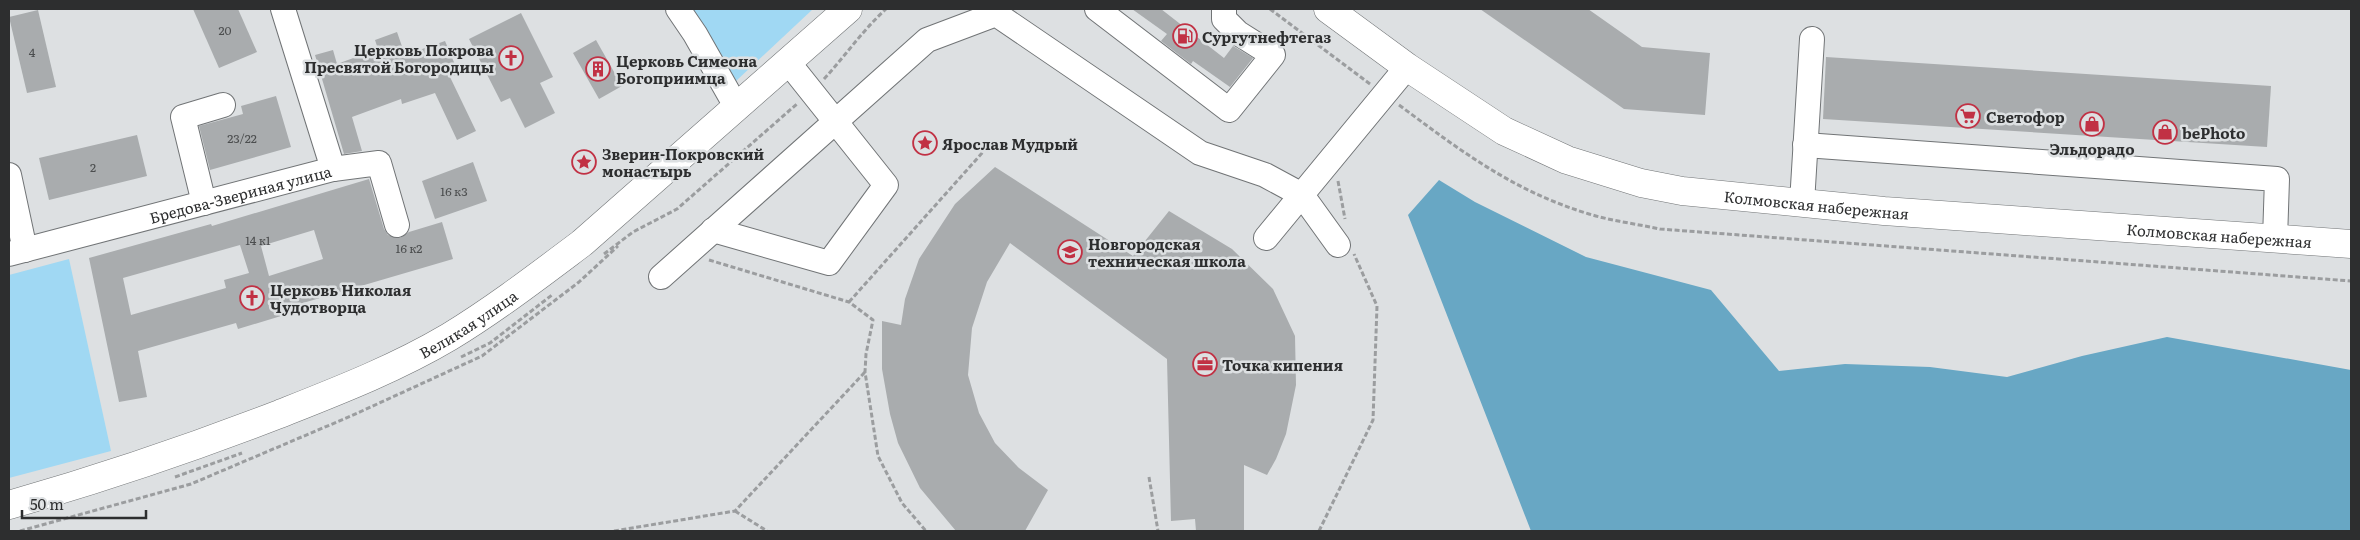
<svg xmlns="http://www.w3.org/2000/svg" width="2360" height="540" font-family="Literata,serif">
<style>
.green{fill:#a0d8f3}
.forest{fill:#68a7c4}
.building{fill:#a9acae;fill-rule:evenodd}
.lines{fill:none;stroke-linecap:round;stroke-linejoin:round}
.minor-casing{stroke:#717476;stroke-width:26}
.major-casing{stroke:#717476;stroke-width:29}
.path{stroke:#9b9d9f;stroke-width:3;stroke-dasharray:5 2.5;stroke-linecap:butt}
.minor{stroke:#fff;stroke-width:24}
.major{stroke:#fff;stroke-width:28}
.labels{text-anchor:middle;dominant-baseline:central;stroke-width:5;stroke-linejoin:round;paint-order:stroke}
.number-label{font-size:12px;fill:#4c4e4f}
.poi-label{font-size:15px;font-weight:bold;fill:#2d2e2f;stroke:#dde0e2;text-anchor:start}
.street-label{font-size:15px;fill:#2d2e2f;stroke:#dde0e2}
</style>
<rect width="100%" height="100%" fill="#dde0e2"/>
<!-- green -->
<g class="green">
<polygon points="689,9 813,9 735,82"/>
<polygon points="69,259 111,451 9,478 9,275"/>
</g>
<!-- forest -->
<polygon class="forest" points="1439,180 1475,202 1586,257 1711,290 1779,371 1845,364 1930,367 2007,377 2082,356 2167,337 2351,370 2351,531 1531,531 1408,215"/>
<!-- building -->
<g class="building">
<polygon points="193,9 238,9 257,52 219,68"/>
<polygon points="1132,9 1161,9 1224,58 1233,46 1253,58 1230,87 1193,61 1191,64 1161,41 1167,34"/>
<polygon points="1480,9 1588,9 1642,47 1710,53 1705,115 1624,109"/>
<polygon points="38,10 56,87 27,93 9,17"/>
<polygon points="521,13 553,77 540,83 555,113 525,128 510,98 501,102 469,39"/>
<polygon points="397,32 405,55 445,41 459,74 450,77 476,131 457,140 435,93 402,104 401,99 352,117 362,151 344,154 315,55 333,50 337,64 378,49 375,40"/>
<polygon points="596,40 622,86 599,99 573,53"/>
<polygon points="1826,57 2271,86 2267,147 1823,119"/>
<polygon points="276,96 291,147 210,170 199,126 243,114 241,106"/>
<polygon points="137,135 147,176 49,200 39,158"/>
<polygon points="473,162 487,201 435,219 422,181"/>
<polygon points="995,167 1133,256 1169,211 1232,249 1273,289 1295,336 1296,385 1286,434 1276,459 1267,475 1244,465 1244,531 1196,531 1195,519 1171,521 1167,359 1010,243 987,282 972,328 968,375 979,413 995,443 1019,468 1048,490 1025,531 956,531 920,488 898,443 890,414 882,369 882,321 901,325 905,299 919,259 955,204"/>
<path d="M 369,179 L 384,229 L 388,235 L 400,238 L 409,232 L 442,222 L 453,259 L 279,310 L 281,316 L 238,329 L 236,323 L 138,351 L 147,397 L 119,402 L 89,258 L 211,224 L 212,226 ZM 314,230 L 323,259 L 269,276 L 261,246 ZM 240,245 L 249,273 L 224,280 L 226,288 L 131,315 L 123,278 Z"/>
</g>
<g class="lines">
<!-- minor casing -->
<g class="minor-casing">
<g id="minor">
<polyline points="283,9 333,169"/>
<polyline points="678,9 695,34 737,108"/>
<polyline points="1097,9 1229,110 1273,55 1238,33 1224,19 1224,10"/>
<polyline points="1805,145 2277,179 2275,239"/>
<polyline points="9,175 25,250"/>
<polyline points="204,203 183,117 223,105"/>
<polyline points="1802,203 1812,39"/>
<polyline points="713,230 829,263 886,185 788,62"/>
<polyline points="1266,238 1407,67"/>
<path id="s1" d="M 9,254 L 333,169 L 379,163 L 397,225"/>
<polyline points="661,277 927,40 996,14 1200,153 1265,175 1302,195 1338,245"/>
</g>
</g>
<!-- major casing -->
<g class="major-casing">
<g id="major">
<path id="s2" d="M 1328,9 L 1407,67 L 1504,131 L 1567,160 L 1641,183 L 1682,191 L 1884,211 L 2351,244"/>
<path id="s3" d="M 9,505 C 100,479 189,449 277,415 C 335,392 395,369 449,337 C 495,309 538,276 582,243 L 848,9"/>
</g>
</g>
<!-- path -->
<g class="path">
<polyline points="1270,9 1370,84"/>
<path d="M 824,79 C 845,56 863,30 886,9"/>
<path d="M 1399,105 C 1461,151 1513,191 1589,214 C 1612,221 1637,224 1660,229 L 2351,281"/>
<polyline points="1338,181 1345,219"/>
<polyline points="604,254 633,232 677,209 798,103"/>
<polyline points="709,260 849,302 873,320 866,354 865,372 878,456 902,503 926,531"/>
<polyline points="849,302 983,152"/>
<polyline points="461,357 490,343 552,295"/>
<polyline points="175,477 242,453"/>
<polyline points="1149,477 1158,531"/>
<polyline points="735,511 767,531"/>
<polyline points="20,531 191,484 351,416 482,356 579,282 618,246"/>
<polyline points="614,531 735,511 865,372"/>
<polyline points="1319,531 1373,420 1377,306 1354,254"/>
</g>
<!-- minor -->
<use href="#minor" class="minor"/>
<!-- major -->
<use href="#major" class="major"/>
</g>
<!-- icons -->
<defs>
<g id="fuel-ring" transform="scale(1.25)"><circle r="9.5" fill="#dde0e2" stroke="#c13144" stroke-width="1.5"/><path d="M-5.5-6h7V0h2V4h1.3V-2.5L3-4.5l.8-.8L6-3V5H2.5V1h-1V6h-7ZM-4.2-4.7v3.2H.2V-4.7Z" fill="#c13144"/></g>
<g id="church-ring" transform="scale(1.25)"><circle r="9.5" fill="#dde0e2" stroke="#c13144" stroke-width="1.5"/><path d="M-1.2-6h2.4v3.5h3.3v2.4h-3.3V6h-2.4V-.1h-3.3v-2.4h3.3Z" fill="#c13144"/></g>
<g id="building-ring" transform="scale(1.25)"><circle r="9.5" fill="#dde0e2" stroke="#c13144" stroke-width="1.5"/><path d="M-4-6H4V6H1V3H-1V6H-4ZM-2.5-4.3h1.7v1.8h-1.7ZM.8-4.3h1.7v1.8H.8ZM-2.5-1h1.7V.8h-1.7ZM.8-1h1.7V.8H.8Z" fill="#c13144"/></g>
<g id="supermarket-ring" transform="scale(1.25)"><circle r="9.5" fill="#dde0e2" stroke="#c13144" stroke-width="1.5"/><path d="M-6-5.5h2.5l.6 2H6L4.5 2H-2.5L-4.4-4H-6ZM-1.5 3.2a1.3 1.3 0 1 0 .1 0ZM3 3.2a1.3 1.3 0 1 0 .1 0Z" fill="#c13144"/></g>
<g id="shop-ring" transform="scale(1.25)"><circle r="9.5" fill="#dde0e2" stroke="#c13144" stroke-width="1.5"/><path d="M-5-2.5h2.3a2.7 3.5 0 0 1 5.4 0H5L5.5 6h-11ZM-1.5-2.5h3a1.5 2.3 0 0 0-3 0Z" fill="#c13144"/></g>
<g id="sight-ring" transform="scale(1.25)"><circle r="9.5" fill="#dde0e2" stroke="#c13144" stroke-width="1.5"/><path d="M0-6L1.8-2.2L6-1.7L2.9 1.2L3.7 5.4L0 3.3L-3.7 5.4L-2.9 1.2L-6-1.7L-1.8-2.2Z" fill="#c13144"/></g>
<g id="university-ring" transform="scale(1.25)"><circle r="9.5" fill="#dde0e2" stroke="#c13144" stroke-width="1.5"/><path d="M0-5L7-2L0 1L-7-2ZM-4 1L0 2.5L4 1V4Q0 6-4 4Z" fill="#c13144"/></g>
<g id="office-ring" transform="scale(1.25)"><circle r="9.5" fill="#dde0e2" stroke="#c13144" stroke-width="1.5"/><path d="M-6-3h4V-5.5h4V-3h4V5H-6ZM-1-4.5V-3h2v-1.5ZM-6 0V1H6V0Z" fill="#c13144"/></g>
</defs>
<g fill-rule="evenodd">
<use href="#fuel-ring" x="1185" y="36"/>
<use href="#church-ring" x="511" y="58"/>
<use href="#building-ring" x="598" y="69"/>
<use href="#supermarket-ring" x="1968" y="116"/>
<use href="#shop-ring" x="2092" y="124"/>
<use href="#shop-ring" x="2165" y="132"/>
<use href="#sight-ring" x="925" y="143"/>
<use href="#sight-ring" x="584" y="162"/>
<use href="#university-ring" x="1070" y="252"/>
<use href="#church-ring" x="252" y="298"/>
<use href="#office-ring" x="1205" y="364"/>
</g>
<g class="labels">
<!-- number labels -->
<g class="number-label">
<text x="225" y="30">20</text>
<text x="32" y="52">4</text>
<text x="242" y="138">23/22</text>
<text x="93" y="167">2</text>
<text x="454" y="191">16 к3</text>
<text x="258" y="240">14 к1</text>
<text x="409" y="248">16 к2</text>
</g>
<!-- poi labels -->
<g class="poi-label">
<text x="1202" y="36">Сургутнефтегаз</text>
<text x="494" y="49" text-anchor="end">Церковь Покрова<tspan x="494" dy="17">Пресвятой Богородицы</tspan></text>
<text x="616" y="60">Церковь Симеона<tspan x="616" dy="17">Богоприимца</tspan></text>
<text x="1986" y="116">Светофор</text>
<text x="2182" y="132">bePhoto</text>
<text x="942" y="143">Ярослав Мудрый</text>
<text x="2092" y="148" text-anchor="middle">Эльдорадо</text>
<text x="602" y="153">Зверин-Покровский<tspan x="602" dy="17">монастырь</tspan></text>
<text x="1088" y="243">Новгородская<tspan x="1088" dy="17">техническая школа</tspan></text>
<text x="270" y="289">Церковь Николая<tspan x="270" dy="17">Чудотворца</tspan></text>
<text x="1222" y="364">Точка кипения</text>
</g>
<!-- street labels -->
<g class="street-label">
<text stroke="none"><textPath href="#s1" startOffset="239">Бредова-Звериная улица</textPath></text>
<text stroke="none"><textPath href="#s2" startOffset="538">Колмовская набережная</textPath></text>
<text stroke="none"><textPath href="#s2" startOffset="942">Колмовская набережная</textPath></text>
<text stroke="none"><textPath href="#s3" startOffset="495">Великая улица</textPath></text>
</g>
</g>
<!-- border -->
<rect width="2360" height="540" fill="none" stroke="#2d2e2f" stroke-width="20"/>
<!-- scale -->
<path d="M22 510v8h124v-8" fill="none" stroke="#2d2e2f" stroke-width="2.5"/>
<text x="30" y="510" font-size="15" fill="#2d2e2f" stroke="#dde0e2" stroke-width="4" paint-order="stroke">50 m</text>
</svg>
